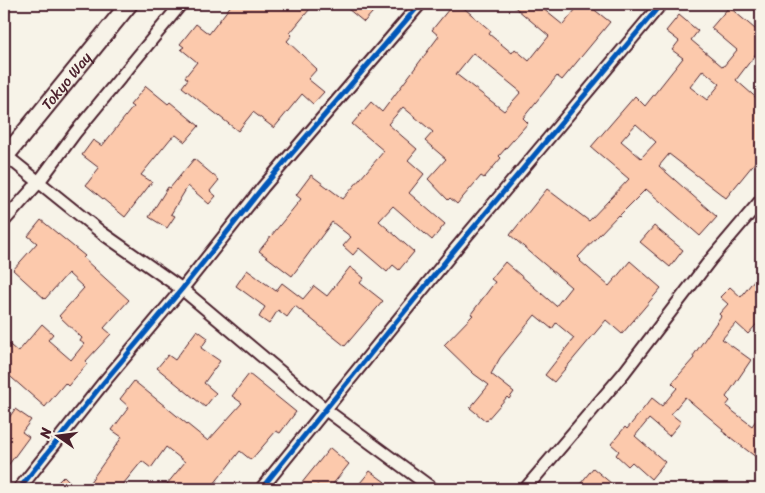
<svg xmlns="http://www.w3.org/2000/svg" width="765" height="493" font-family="Sriracha,sans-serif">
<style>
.building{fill:#fcc9ac;stroke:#4a1f2b;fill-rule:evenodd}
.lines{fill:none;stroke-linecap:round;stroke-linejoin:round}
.minor-casing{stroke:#4a1f2b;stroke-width:15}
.secondary-casing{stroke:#4a1f2b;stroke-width:20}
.minor{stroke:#f7f3e8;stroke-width:11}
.secondary{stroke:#f7f3e8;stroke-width:16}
.cycleway-casing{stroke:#f7f3e8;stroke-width:8}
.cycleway{stroke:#0057b8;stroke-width:5}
.labels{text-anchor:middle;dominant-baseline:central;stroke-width:4;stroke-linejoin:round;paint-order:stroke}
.street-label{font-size:15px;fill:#4a1f2b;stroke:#f7f3e8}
</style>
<rect width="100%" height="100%" fill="#f7f3e8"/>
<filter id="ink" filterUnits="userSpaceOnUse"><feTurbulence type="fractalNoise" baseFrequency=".02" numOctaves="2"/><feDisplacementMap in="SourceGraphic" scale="10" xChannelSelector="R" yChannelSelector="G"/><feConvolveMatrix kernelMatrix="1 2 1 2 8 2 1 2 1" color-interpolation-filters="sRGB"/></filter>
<g filter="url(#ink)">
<!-- building -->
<g class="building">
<polygon points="232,4 314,4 290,33 292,35 287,41 317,69 308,79 324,92 313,104 302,94 274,128 253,112 238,131 182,87 188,79 185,77 197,62 181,49 184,47 180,44 196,24 209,34"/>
<polygon points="342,4 380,4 364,22"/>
<path d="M 453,4 L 459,4 L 491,31 L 489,34 L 512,53 L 515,49 L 529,61 L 549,36 L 511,4 L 537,4 L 563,25 L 580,4 L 587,4 L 610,22 L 562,80 L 557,76 L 523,118 L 528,123 L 499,156 L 501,158 L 484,178 L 481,176 L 457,204 L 450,198 L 448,200 L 428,179 L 446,159 L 425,141 L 433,132 L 403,107 L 388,124 L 417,149 L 408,160 L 424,174 L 409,193 L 445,224 L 432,240 L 393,206 L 379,221 L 414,252 L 399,270 L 393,265 L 387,272 L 359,248 L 353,255 L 343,246 L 351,237 L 332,222 L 292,276 L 259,251 L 301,199 L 296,195 L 311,175 L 343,199 L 384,151 L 352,124 L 371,102 L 382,112 L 439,36 L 432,30 ZM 473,53 L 521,92 L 504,111 L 456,74 Z"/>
<path d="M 729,7 L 761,34 L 761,47 L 736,80 L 761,102 L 761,155 L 726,198 L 669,154 L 659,166 L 717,217 L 700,236 L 646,189 L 619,216 L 618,215 L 578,257 L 581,260 L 580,261 L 609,286 L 630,261 L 661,288 L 622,334 L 606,320 L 554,382 L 545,375 L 574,338 L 556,323 L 552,329 L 535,315 L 500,358 L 491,374 L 514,392 L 509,399 L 507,397 L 486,421 L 470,408 L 489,385 L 474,374 L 444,345 L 473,315 L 471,314 L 495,282 L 491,279 L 505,262 L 556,306 L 571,287 L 510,235 L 547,189 L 589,221 L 629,179 L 591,147 L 635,96 L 645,106 L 683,58 L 672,50 L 679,41 L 666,31 L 679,15 L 698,31 L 691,40 L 723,67 L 737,50 L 711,28 ZM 703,70 L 720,84 L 707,100 L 690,87 ZM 636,124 L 656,142 L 641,158 L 621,141 Z"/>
<polygon points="146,86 168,104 170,102 199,126 185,142 176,135 171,138 141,175 152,182 125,217 86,185 99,168 82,155 93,140 102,146 133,107 130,105"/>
<polygon points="194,159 219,180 210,191 216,196 209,204 188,186 171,214 175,216 167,228 149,217 168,187 170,188"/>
<polygon points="41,220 85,256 83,258 129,300 104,328 111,334 85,362 87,364 68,386 65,383 45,407 4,371 4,340 18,352 42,324 53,334 48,340 71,360 84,344 80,341 82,338 59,316 84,288 68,273 45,299 13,270 37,243 28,236"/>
<polygon points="654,226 683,250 670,267 640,242"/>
<polygon points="350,267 364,278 360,283 383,301 345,346 295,306 287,317 278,310 269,324 259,317 265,307 236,286 247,270 276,291 282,283 303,299 314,286 327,296"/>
<polygon points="761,271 761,319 748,334 736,323 722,339 751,360 726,397 730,401 726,406 752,426 761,413 761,461 722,431 723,429 685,397 671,414 681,422 669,436 649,419 635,436 665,462 651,479 632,462 628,466 616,455 619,451 611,444 625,427 627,429 652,398 662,406 677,388 672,383 694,358 693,356 721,316 719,314 728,304 720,297 730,287 741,297"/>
<polygon points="197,330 208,338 201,348 220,361 204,383 216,393 205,407 157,368 168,355 175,360"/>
<polygon points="249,374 296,412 280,433 276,431 251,460 240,451 210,489 174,489 167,484 185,462 166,447 151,468 142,461 119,489 85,489 122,437 112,430 129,407 120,399 134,381 208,441 242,403 232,396"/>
<polygon points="15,409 31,420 22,432 29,437 4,471 4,425"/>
<polygon points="330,448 349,464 329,489 323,489 317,485 314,489 307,489 301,484"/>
<polygon points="593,468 618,489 588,489 581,483"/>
<polygon points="370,471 385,482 379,489 355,489"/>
<polygon points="64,476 77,489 51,489"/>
</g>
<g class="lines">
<!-- minor casing -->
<g class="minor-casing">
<g id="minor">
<polyline points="4,154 102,233 182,289 326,410 433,489"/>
<polyline points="4,221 38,183 75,133 181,4"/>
<polyline points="19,489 104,382 182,289 263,187 420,4"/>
<polyline points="261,489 453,252 661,4"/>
<polyline points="525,489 623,374 711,259 761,200"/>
</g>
</g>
<!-- secondary casing -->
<g class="secondary-casing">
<g id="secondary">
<path id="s1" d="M 4,158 L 129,4"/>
</g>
</g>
<!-- minor -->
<use href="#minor" class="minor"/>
<!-- secondary -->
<use href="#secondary" class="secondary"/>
<!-- cycleway casing -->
<g class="cycleway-casing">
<g id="cycleway">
<polyline points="19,489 104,382 182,289 263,187 420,4"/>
<polyline points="261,489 453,252 661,4"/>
</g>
</g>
<!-- cycleway -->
<use href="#cycleway" class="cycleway"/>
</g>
</g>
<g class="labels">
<!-- street labels -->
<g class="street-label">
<text stroke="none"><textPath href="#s1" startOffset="99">Tokyo Way</textPath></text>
</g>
</g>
<!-- margin -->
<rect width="765" height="493" fill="none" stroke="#f7f3e8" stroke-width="20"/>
<rect x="10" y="10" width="745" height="473" fill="none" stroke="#4a1f2b" stroke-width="2" filter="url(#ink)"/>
<!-- north arrow -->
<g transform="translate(58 436) rotate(284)" stroke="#f7f3e8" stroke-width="4" paint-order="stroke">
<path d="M0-4L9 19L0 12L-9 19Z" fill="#4a1f2b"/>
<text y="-8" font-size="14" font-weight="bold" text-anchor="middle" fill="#4a1f2b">N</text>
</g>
</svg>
